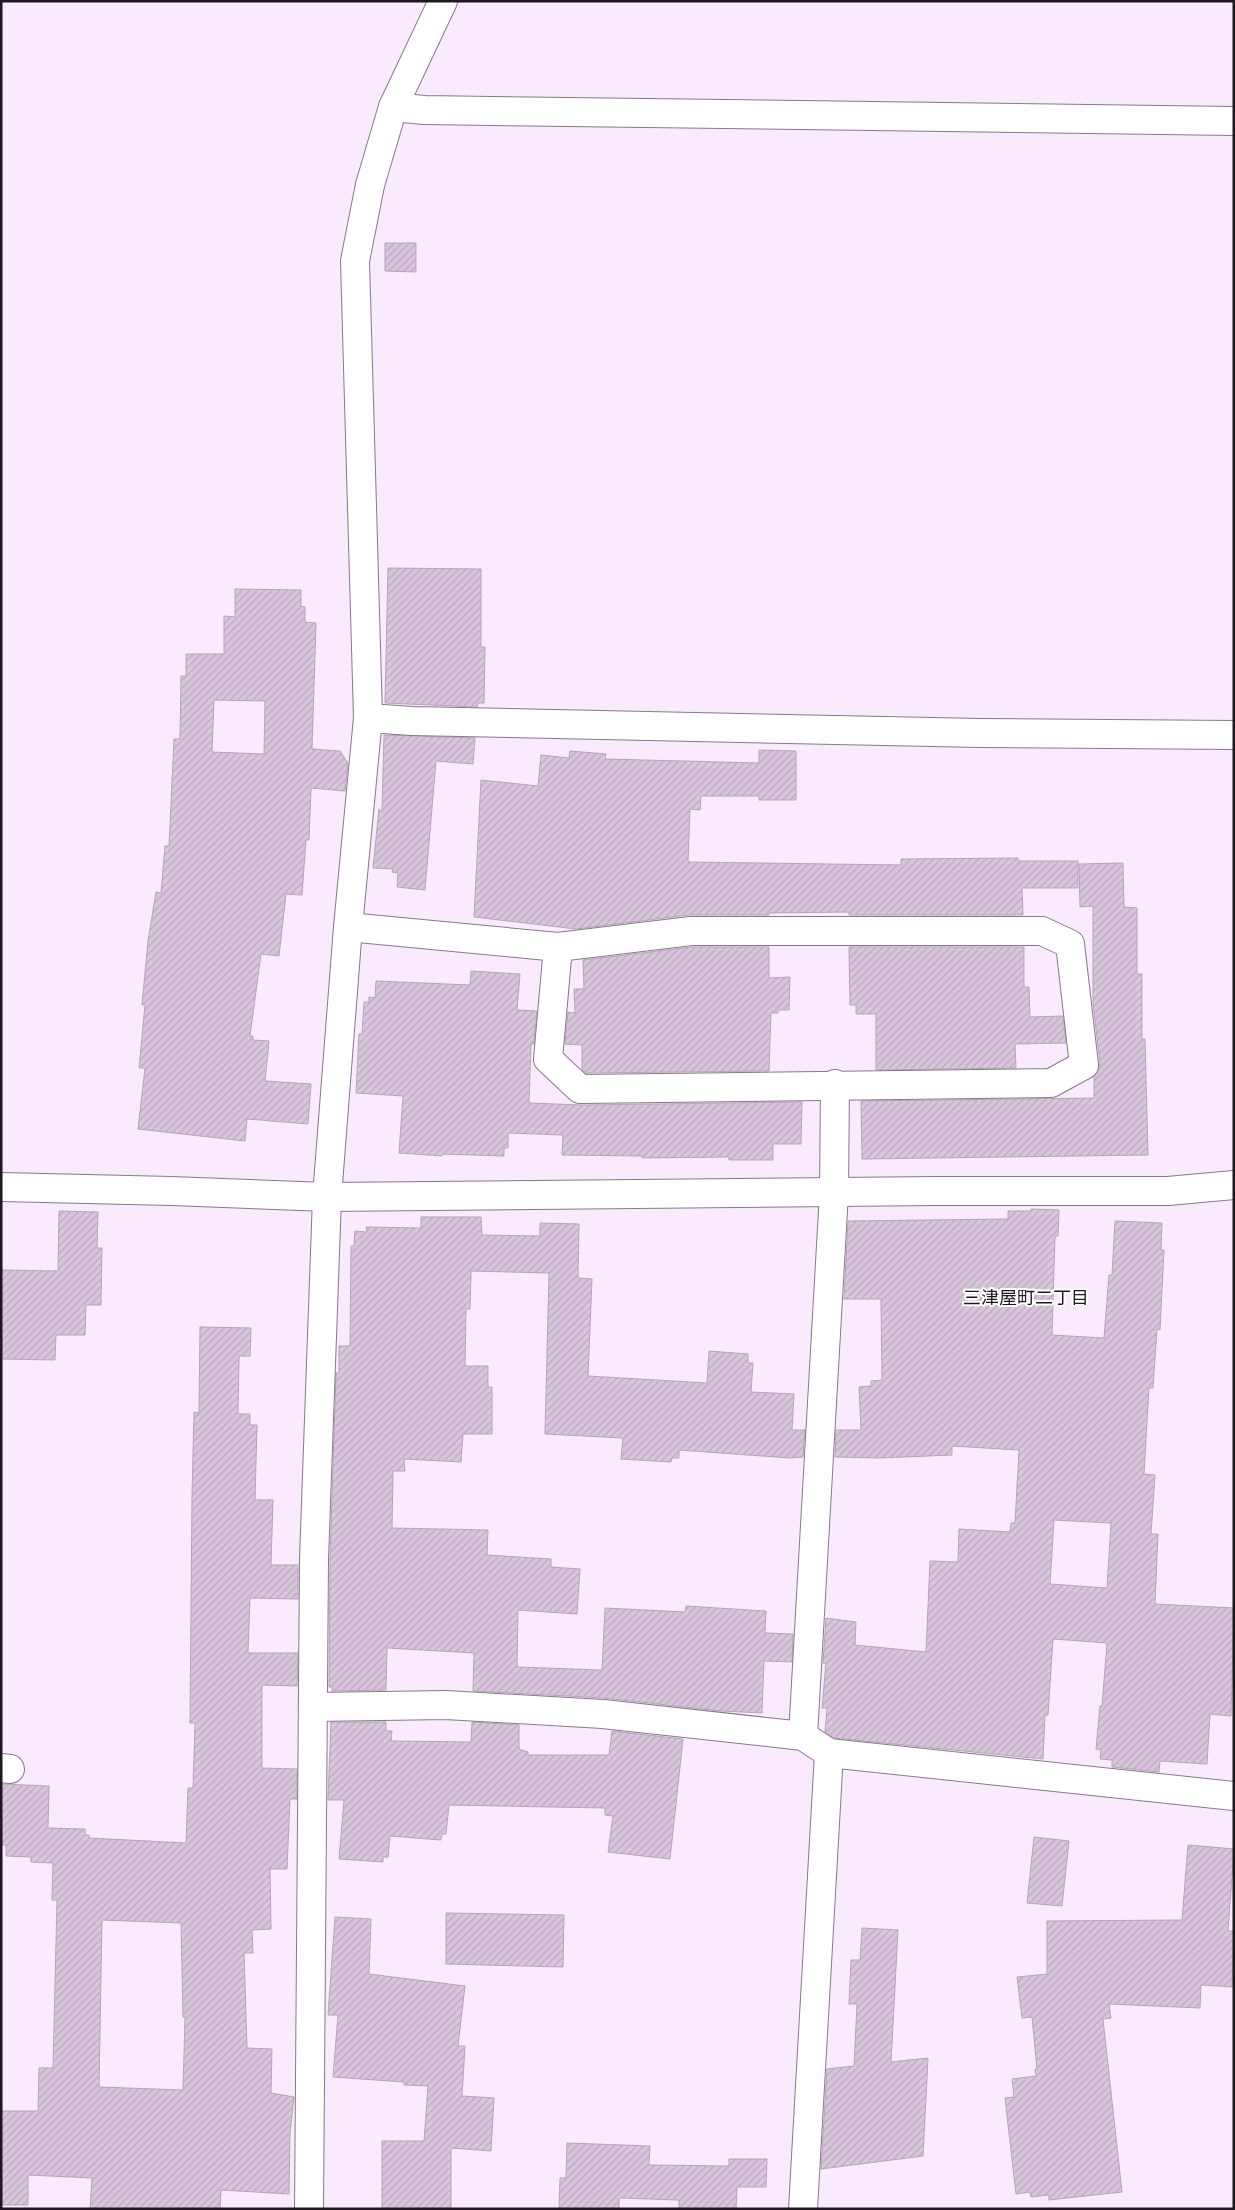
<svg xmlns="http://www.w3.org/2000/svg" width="1235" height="2210" font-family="Karla,'Noto Sans JP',sans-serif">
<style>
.building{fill:url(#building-hatch);stroke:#b7a4ba;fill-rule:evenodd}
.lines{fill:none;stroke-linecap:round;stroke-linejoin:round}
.minor-casing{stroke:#89788c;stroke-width:30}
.minor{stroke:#fff;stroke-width:28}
.labels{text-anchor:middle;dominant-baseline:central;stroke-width:4;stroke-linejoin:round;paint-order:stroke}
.neighbourhood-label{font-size:18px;fill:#1e171f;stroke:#fff}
</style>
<defs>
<pattern id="building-hatch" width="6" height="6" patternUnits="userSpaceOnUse" patternTransform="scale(1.25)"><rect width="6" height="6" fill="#d9c6dc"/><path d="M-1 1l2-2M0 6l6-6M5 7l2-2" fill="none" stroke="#baa9bc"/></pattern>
</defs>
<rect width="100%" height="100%" fill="#faeafd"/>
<!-- building -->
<g class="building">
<polygon points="385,243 416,243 416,272 385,271"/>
<polygon points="388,568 481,569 481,647 485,647 484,703 478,703 477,707 385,703"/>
<path d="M 235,589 L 301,590 L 301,606 L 305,607 L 305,622 L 316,623 L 312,749 L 340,751 L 348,763 L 345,791 L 311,788 L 309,840 L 306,840 L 302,895 L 286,894 L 279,956 L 261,954 L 250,1036 L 253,1036 L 253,1040 L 269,1041 L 265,1081 L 311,1084 L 308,1124 L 247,1119 L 245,1141 L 138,1129 L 145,1068 L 139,1068 L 145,1005 L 142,1005 L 148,941 L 156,892 L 161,893 L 165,846 L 169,846 L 174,739 L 180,739 L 181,676 L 186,676 L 186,654 L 224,654 L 224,616 L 235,617 ZM 214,700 L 265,701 L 264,754 L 212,752 Z"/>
<polygon points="384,735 475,738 473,764 436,761 425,890 397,887 398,873 392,872 393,869 373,868 379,809 382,812"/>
<polygon points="759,750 796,751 796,800 759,800 759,796 701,796 700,810 690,809 688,862 901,865 901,859 1018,858 1018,861 1078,861 1078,888 1022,888 1023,915 849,915 849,912 769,913 769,915 689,915 576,929 474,917 481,780 538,786 541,755 569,758 570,751 606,754 605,759 759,763"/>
<polygon points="1123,863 1124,907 1137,908 1137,974 1142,974 1142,1039 1145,1039 1148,1155 862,1159 861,1101 1094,1098 1094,1076 1098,1072 1100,1063 1093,1003 1093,906 1080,907 1079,864"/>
<polygon points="692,947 769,947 769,978 790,977 789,1010 778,1010 778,1013 771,1013 769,1071 586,1073 582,1070 582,1045 565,1044 568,1012 575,1013 574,989 584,989 583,960"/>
<polygon points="849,947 1024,947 1024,987 1029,987 1030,1017 1063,1016 1066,1043 1015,1044 1016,1068 876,1070 876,1014 856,1014 856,1005 850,1005"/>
<polygon points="471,971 520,974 517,1010 537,1011 534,1044 531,1044 529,1103 582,1105 802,1102 801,1144 773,1144 773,1160 729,1160 729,1157 642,1158 642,1156 562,1155 563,1135 508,1133 508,1148 504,1148 504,1156 442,1154 442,1156 399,1153 403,1096 356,1093 359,1034 362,1034 364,1002 369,1002 369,997 375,998 376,981 470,985"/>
<path d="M 1031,1209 L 1059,1210 L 1058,1236 L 1055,1236 L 1052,1335 L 1104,1338 L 1109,1275 L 1112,1275 L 1115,1221 L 1162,1223 L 1161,1250 L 1164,1250 L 1160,1330 L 1157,1329 L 1153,1388 L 1149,1388 L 1144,1474 L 1155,1475 L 1151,1534 L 1158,1534 L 1155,1604 L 1234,1608 L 1231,1716 L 1210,1714 L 1207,1764 L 1160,1761 L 1159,1772 L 1112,1767 L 1112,1760 L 1100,1759 L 1101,1750 L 1096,1749 L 1100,1706 L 1102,1706 L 1107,1643 L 1053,1639 L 1048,1715 L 1045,1715 L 1043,1759 L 834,1738 L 825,1732 L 827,1708 L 822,1708 L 826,1663 L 823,1663 L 826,1618 L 856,1622 L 855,1645 L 926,1652 L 930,1561 L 958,1562 L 959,1529 L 1010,1532 L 1011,1523 L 1015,1523 L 1019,1450 L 952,1446 L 952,1455 L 879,1458 L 835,1457 L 836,1430 L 861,1430 L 859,1387 L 871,1386 L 871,1381 L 882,1380 L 881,1299 L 844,1299 L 848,1221 L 1008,1219 L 1008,1211 L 1031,1211 ZM 1054,1520 L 1111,1523 L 1107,1588 L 1050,1584 Z"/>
<polygon points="59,1211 98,1212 97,1248 102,1248 101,1305 86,1305 85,1335 56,1335 55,1360 1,1359 1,1270 58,1271"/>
<polygon points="421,1217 481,1217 482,1235 540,1236 540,1223 579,1224 578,1278 592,1279 588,1376 707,1383 709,1351 748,1354 748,1363 753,1363 751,1392 794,1394 792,1430 805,1430 803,1457 790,1458 679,1450 679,1458 672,1458 671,1462 621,1459 623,1438 545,1434 549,1273 471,1271 470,1309 466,1309 465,1366 488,1366 488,1387 492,1387 492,1434 463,1434 461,1462 404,1459 405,1471 393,1471 392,1528 488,1530 487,1555 551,1559 551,1567 580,1569 577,1614 518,1610 517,1667 602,1670 605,1608 685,1612 686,1606 766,1611 765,1633 793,1634 792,1662 764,1661 762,1713 721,1711 604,1698 473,1691 474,1653 387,1648 386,1690 332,1691 332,1687 329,1687 330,1559 336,1373 339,1373 339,1346 350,1346 351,1246 354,1246 355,1231 367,1232 366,1227 421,1228"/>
<path d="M 200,1327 L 251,1328 L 250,1356 L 239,1356 L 238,1414 L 250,1414 L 250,1425 L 257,1425 L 255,1500 L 273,1500 L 271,1565 L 298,1565 L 298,1599 L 250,1598 L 248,1653 L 298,1653 L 297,1686 L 262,1685 L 262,1768 L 297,1769 L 297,1799 L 290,1799 L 287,1869 L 270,1869 L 271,1929 L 252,1930 L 253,1953 L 244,1953 L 247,2048 L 272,2049 L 271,2093 L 294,2097 L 290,2133 L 289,2194 L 221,2190 L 220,2209 L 90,2209 L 92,2178 L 28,2175 L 28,2205 L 1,2205 L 1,2111 L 38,2111 L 39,2068 L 53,2068 L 57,1900 L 52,1900 L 53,1863 L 31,1862 L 31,1857 L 6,1856 L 6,1845 L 1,1845 L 1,1784 L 49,1786 L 48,1828 L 85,1829 L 85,1835 L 89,1835 L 89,1838 L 186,1843 L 188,1788 L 193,1788 L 195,1723 L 190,1723 L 192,1496 L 194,1412 L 199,1413 ZM 102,1920 L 181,1923 L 183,2017 L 185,2017 L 183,2090 L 99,2087 Z"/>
<polygon points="331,1722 386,1722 386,1731 392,1731 391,1741 471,1742 472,1722 519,1725 519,1749 528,1752 528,1755 609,1755 612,1731 683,1739 670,1859 608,1852 613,1816 605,1815 605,1808 449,1805 446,1834 442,1834 441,1840 390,1836 388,1857 383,1857 383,1862 339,1859 344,1800 328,1800"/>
<polygon points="1034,1837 1069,1841 1062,1906 1027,1903"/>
<polygon points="1188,1845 1234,1849 1228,1931 1234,1931 1232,1987 1201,1985 1200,2008 1109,2004 1111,2018 1103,2019 1122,2192 1049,2200 1049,2195 1031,2197 1030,2192 1016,2194 1005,2098 1014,2097 1012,2079 1036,2076 1035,2069 1037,2069 1032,2017 1022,2018 1017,1977 1047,1974 1047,1921 1182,1920"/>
<polygon points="446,1913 564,1915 563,1967 446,1964"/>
<polygon points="335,1917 371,1919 369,1974 465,1986 458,2046 465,2046 462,2096 494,2098 491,2151 451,2148 451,2209 382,2209 382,2141 424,2141 428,2086 404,2085 404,2082 333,2077 338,2015 328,2015"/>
<polygon points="862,1928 898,1930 891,2062 928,2058 923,2156 821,2169 827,2069 854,2066 857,2004 849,2004 851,1960 860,1960"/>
<polygon points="567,2143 650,2146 649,2165 729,2166 729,2159 767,2159 766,2187 737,2187 736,2209 679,2209 679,2200 619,2198 619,2209 559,2209 560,2178 566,2178"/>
</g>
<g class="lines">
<!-- minor casing -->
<g class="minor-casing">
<g id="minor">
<polyline points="393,107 424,110 1234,121"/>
<polyline points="368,718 412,721 981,733 1234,735"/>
<polyline points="348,927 558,947 548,1059 580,1089 1051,1083 1084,1065 1070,944 1042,931 691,931 558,947"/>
<polyline points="1,1187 171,1191 327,1197 935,1191 1168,1191 1234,1185"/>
<polyline points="314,1707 446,1705 603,1714 803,1736 829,1753 1234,1796"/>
<polyline points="803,1736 834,1193 835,1084"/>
<polyline points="1,1768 10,1769"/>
<polyline points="309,2209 314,1559 327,1197 348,927 368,718 355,261 370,185 393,107 443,1"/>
<polyline points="803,2209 829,1753"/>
</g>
</g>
<!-- minor -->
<use href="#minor" class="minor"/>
</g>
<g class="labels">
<!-- neighbourhood labels -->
<g class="neighbourhood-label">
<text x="1026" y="1298">三津屋町二丁目</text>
</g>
</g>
<!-- border -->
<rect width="1235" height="2210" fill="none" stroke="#1e171f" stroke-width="5"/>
</svg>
